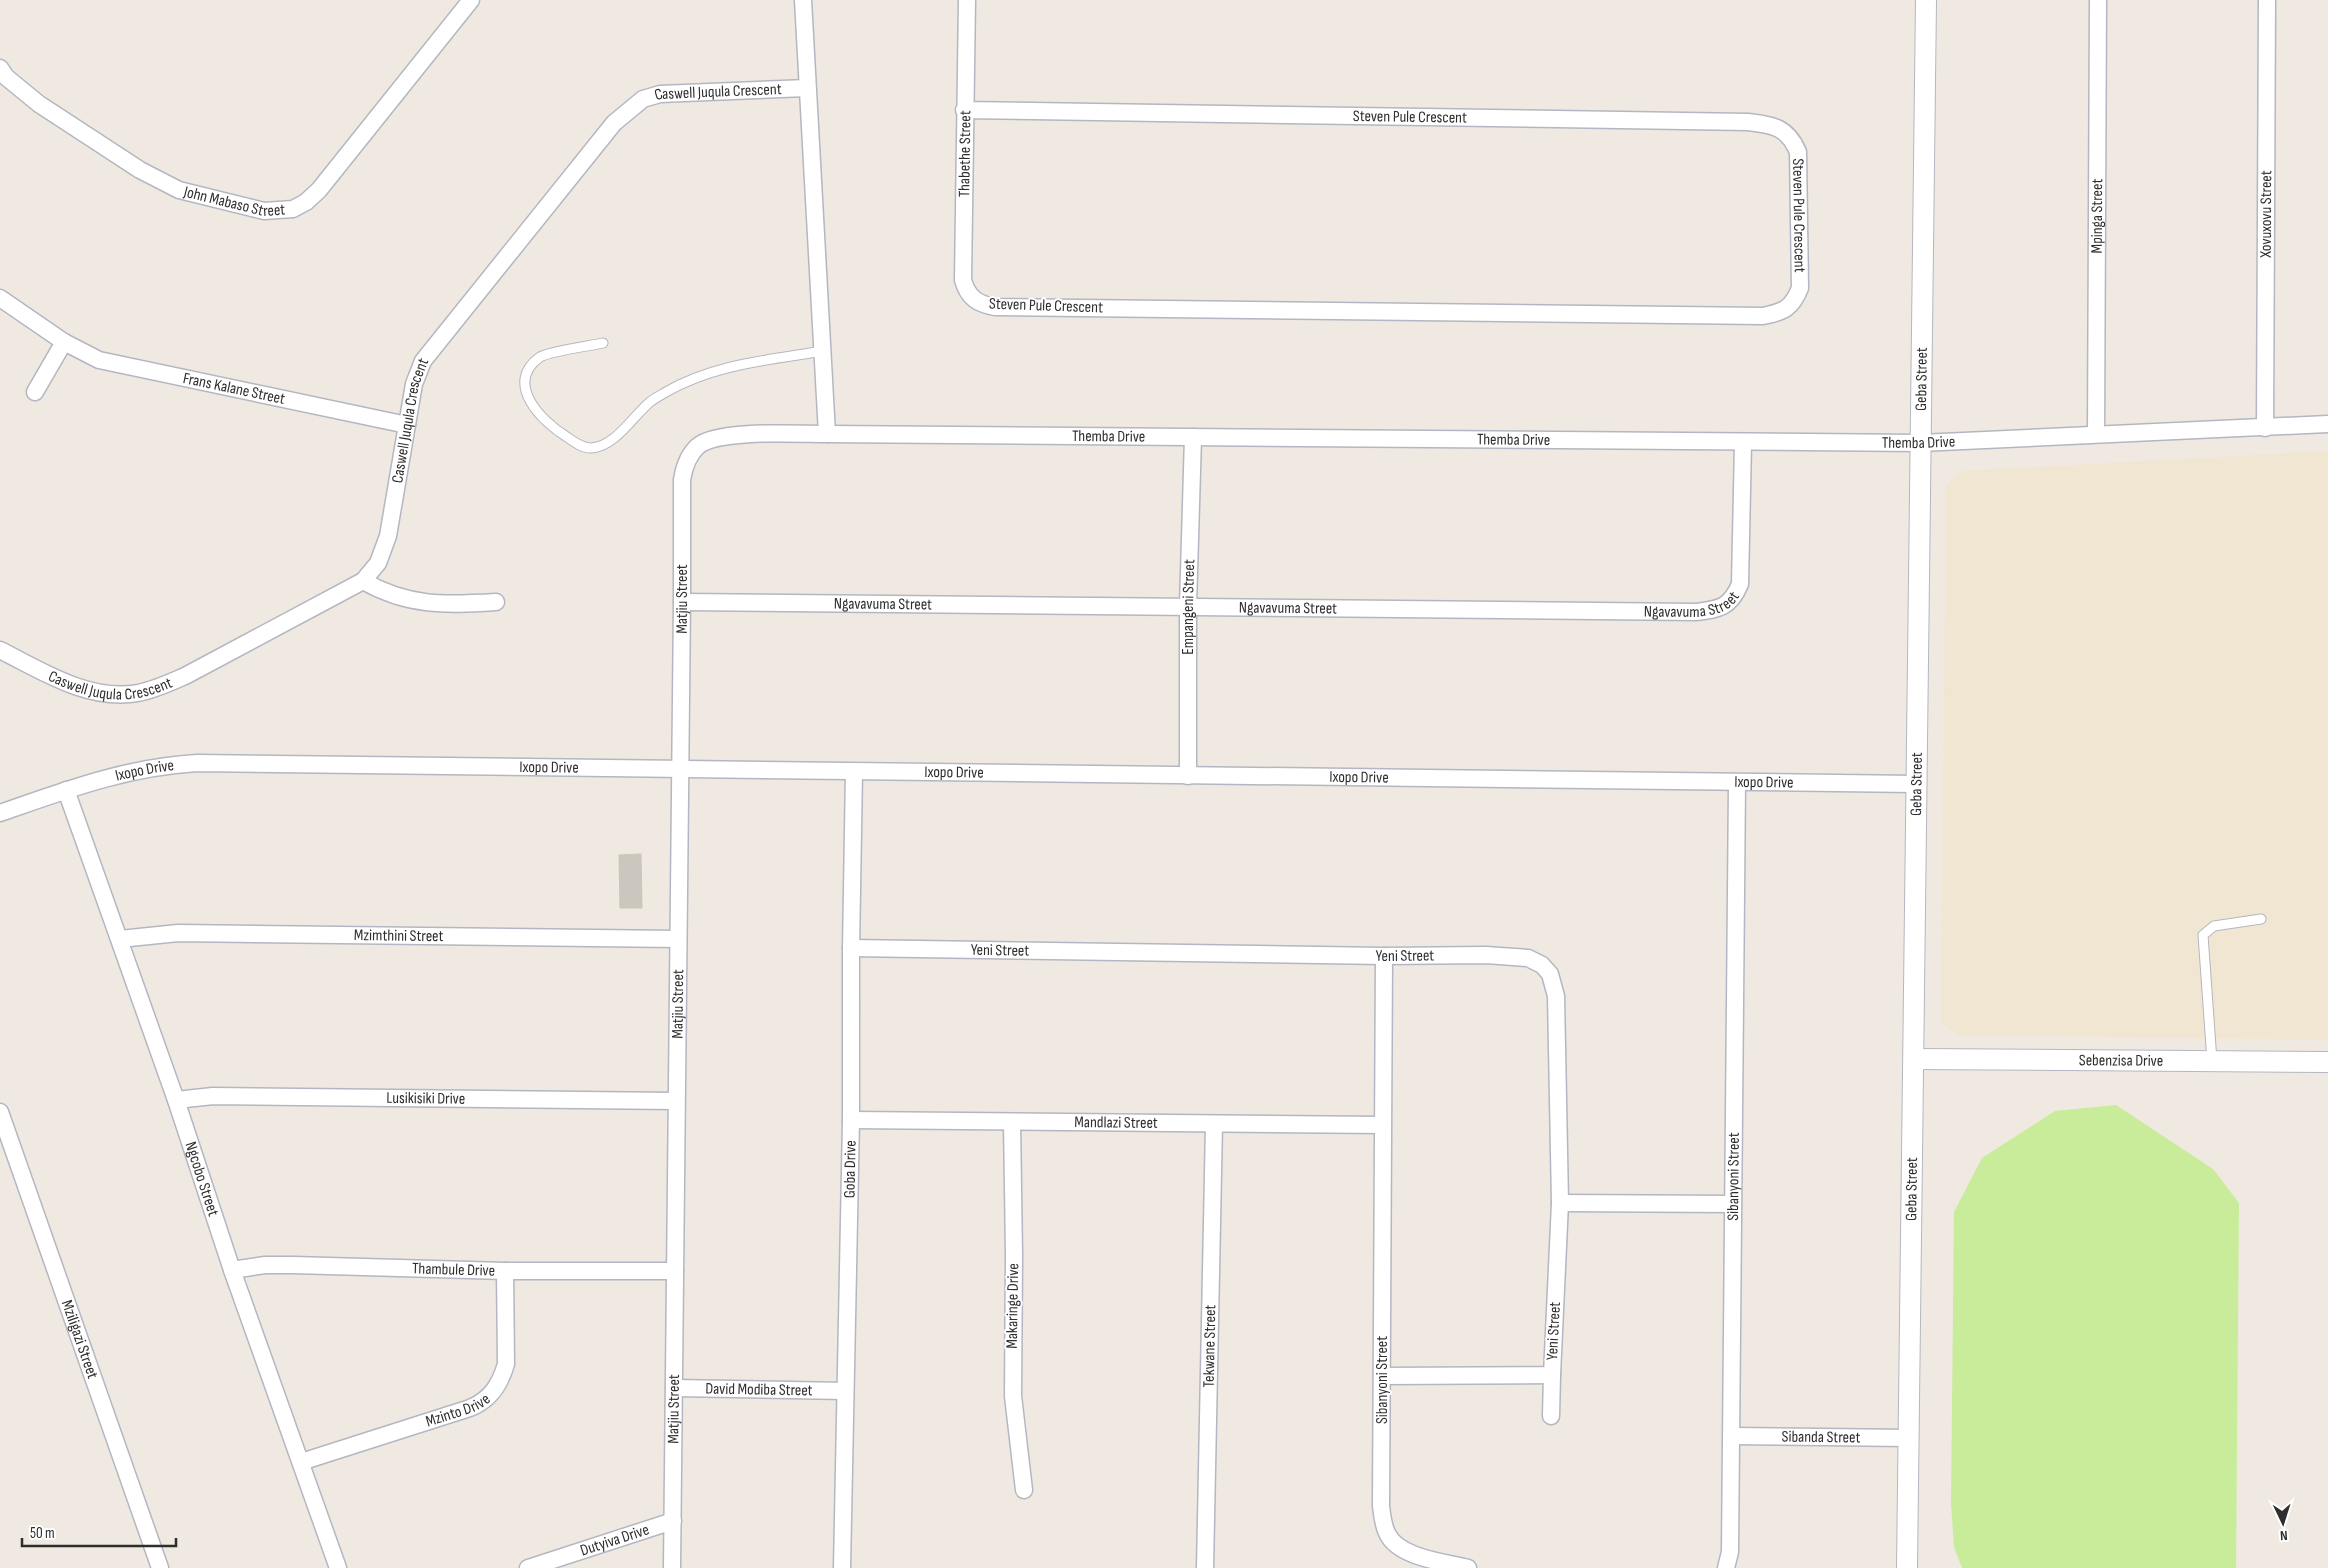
<svg xmlns="http://www.w3.org/2000/svg" width="2328" height="1568" font-family="'Sofia Sans Condensed',sans-serif">
<style>
.education{fill:#f0e6d1}
.pitch{fill:#c9ec9a}
.building{fill:#cbc7bf;stroke:#cbc5ba}
.lines{fill:none;stroke-linecap:round;stroke-linejoin:round}
.service-casing{stroke:#b4b7c1;stroke-width:11}
.minor-casing{stroke:#b4b7c1;stroke-width:19}
.tertiary-casing{stroke:#b4b7c1;stroke-width:22}
.service{stroke:#fff;stroke-width:9}
.minor{stroke:#fff;stroke-width:16}
.tertiary{stroke:#fff;stroke-width:20}
.labels{text-anchor:middle;dominant-baseline:central;stroke-width:4;stroke-linejoin:round;paint-order:stroke}
.street-label{font-size:16px;fill:#2e2e2e;stroke:#fff}
</style>
<rect width="100%" height="100%" fill="#efe9e1"/>
<!-- education -->
<polygon class="education" points="2328,451 2328,1040 1958,1035 1941,1022 1946,485 1962,471"/>
<!-- pitch -->
<polygon class="pitch" points="2116,1105 2213,1169 2239,1203 2236,1568 1962,1568 1954,1547 1951,1504 1954,1212 1982,1158 2055,1111"/>
<!-- building -->
<polygon class="building" points="641,854 642,908 620,908 619,855"/>
<g class="lines">
<!-- service casing -->
<g class="service-casing">
<g id="service">
<path d="M 603,343 C 590,346 550,351 540,357 C 503,383 542,422 567,437 C 574,442 582,448 591,448 C 615,447 633,416 650,402 C 655,398 661,395 666,392 C 715,364 769,360 823,351"/>
<polyline points="2212,1061 2203,935 2214,926 2261,919"/>
</g>
</g>
<!-- minor casing -->
<g class="minor-casing">
<g id="minor">
<polyline points="803,0 827,434"/>
<path id="s1" d="M 0,68 L 6,77 L 39,104 L 140,170 L 179,190 L 264,211 L 293,209 L 306,202 L 319,190 L 471,0"/>
<path id="s2" d="M 964,110 L 1748,122 C 1772,125 1787,126 1798,152 L 1800,288 C 1792,308 1784,312 1763,316 L 995,307 C 978,304 968,298 963,280 L 967,0"/>
<path id="s3" d="M 0,298 L 64,342 L 99,360 L 407,425"/>
<polyline points="35,392 64,342"/>
<path id="s4" d="M 2265,428 L 2267,0"/>
<path id="s5" d="M 2096,434 L 2098,0"/>
<path d="M 363,581 C 409,607 445,605 496,602"/>
<path id="s6" d="M 682,602 L 1696,612 C 1719,609 1730,608 1740,584 L 1743,443"/>
<path id="s7" d="M 0,650 C 42,671 89,702 138,693 C 154,690 169,683 185,676 L 363,581 L 378,563 L 388,536 L 414,384 L 423,361 L 614,123 L 643,99 L 660,94 L 807,88"/>
<path id="s8" d="M 1188,776 L 1188,606 L 1193,437"/>
<path id="s9" d="M 66,790 L 176,1100 L 232,1270 L 338,1568"/>
<path id="s10" d="M 0,813 C 66,790 127,767 197,763 L 1915,784"/>
<path id="s11" d="M 120,939 L 178,933 L 678,939"/>
<path id="s12" d="M 851,948 L 1384,956 L 1486,955 L 1528,958 L 1542,965 L 1550,974 L 1556,996 L 1560,1203 L 1552,1375 L 1382,1376"/>
<path d="M 1384,956 L 1381,1506 C 1382,1515 1383,1525 1387,1533 C 1398,1558 1445,1562 1468,1568"/>
<path id="s13" d="M 176,1100 L 213,1096 L 676,1101"/>
<path id="s14" d="M 0,1112 L 160,1568"/>
<path id="s15" d="M 851,1120 L 1382,1125"/>
<polyline points="1012,1122 1014,1255 1013,1396 1024,1490"/>
<polyline points="1560,1203 1733,1204"/>
<path id="s16" d="M 232,1270 L 265,1265 L 293,1265 L 505,1271 L 675,1271"/>
<path id="s17" d="M 674,1388 L 845,1391"/>
<polyline points="1551,1416 1552,1375"/>
<path id="s18" d="M 1732,1436 L 1909,1438"/>
<path id="s19" d="M 301,1462 L 470,1408 C 490,1400 500,1385 506,1364 L 505,1271"/>
<path id="s20" d="M 528,1568 L 673,1521"/>
<path id="s21" d="M 672,1568 L 682,602 L 682,480 C 684,467 688,455 698,446 C 718,429 799,434 827,434 L 1920,443 L 2328,424"/>
<path id="s22" d="M 842,1568 L 851,1120 L 851,948 L 854,772"/>
<path id="s23" d="M 1205,1568 L 1214,1124"/>
<path id="s24" d="M 1726,1568 L 1730,1552 L 1737,783"/>
</g>
</g>
<!-- tertiary casing -->
<g class="tertiary-casing">
<g id="tertiary">
<path id="s25" d="M 1915,1059 L 2328,1062"/>
<path id="s26" d="M 1907,1568 L 1926,0"/>
</g>
</g>
<!-- service -->
<use href="#service" class="service"/>
<!-- minor -->
<use href="#minor" class="minor"/>
<!-- tertiary -->
<use href="#tertiary" class="tertiary"/>
</g>
<g class="labels">
<!-- street labels -->
<g class="street-label">
<text stroke="none"><textPath href="#s7" startOffset="1049">Caswell Juqula Crescent</textPath></text>
<text stroke="none"><textPath href="#s2" startOffset="446">Steven Pule Crescent</textPath></text>
<text stroke="none"><textPath href="#s2" startOffset="1971">Thabethe Street</textPath></text>
<text stroke="none"><textPath href="#s1" startOffset="275">John Mabaso Street</textPath></text>
<text stroke="none"><textPath href="#s4" startOffset="214">Xovuxovu Street</textPath></text>
<text stroke="none"><textPath href="#s2" startOffset="910">Steven Pule Crescent</textPath></text>
<text stroke="none"><textPath href="#s5" startOffset="218">Mpinga Street</textPath></text>
<text transform="translate(1046 306) rotate(2)">Steven Pule Crescent</text>
<text stroke="none"><textPath href="#s26" startOffset="1189">Geba Street</textPath></text>
<text stroke="none"><textPath href="#s3" startOffset="255">Frans Kalane Street</textPath></text>
<text stroke="none"><textPath href="#s7" startOffset="569">Caswell Juqula Crescent</textPath></text>
<text stroke="none"><textPath href="#s21" startOffset="1539">Themba Drive</textPath></text>
<text stroke="none"><textPath href="#s21" startOffset="1944">Themba Drive</textPath></text>
<text stroke="none"><textPath href="#s21" startOffset="2349">Themba Drive</textPath></text>
<text stroke="none"><textPath href="#s21" startOffset="969">Matjiu Street</textPath></text>
<text stroke="none"><textPath href="#s6" startOffset="1011">Ngavavuma Street</textPath></text>
<text stroke="none"><textPath href="#s6" startOffset="201">Ngavavuma Street</textPath></text>
<text stroke="none"><textPath href="#s8" startOffset="169">Empangeni Street</textPath></text>
<text stroke="none"><textPath href="#s6" startOffset="606">Ngavavuma Street</textPath></text>
<text stroke="none"><textPath href="#s7" startOffset="119">Caswell Juqula Crescent</textPath></text>
<text stroke="none"><textPath href="#s10" startOffset="556">Ixopo Drive</textPath></text>
<text stroke="none"><textPath href="#s10" startOffset="151">Ixopo Drive</textPath></text>
<text stroke="none"><textPath href="#s10" startOffset="961">Ixopo Drive</textPath></text>
<text stroke="none"><textPath href="#s10" startOffset="1366">Ixopo Drive</textPath></text>
<text stroke="none"><textPath href="#s10" startOffset="1771">Ixopo Drive</textPath></text>
<text stroke="none"><textPath href="#s26" startOffset="784">Geba Street</textPath></text>
<text stroke="none"><textPath href="#s11" startOffset="279">Mzimthini Street</textPath></text>
<text stroke="none"><textPath href="#s12" startOffset="149">Yeni Street</textPath></text>
<text stroke="none"><textPath href="#s12" startOffset="554">Yeni Street</textPath></text>
<text stroke="none"><textPath href="#s21" startOffset="564">Matjiu Street</textPath></text>
<text stroke="none"><textPath href="#s25" startOffset="206">Sebenzisa Drive</textPath></text>
<text stroke="none"><textPath href="#s13" startOffset="250">Lusikisiki Drive</textPath></text>
<text stroke="none"><textPath href="#s15" startOffset="265">Mandlazi Street</textPath></text>
<text stroke="none"><textPath href="#s22" startOffset="399">Goba Drive</textPath></text>
<text stroke="none"><textPath href="#s24" startOffset="392">Sibanyoni Street</textPath></text>
<text stroke="none"><textPath href="#s9" startOffset="412">Ngcobo Street</textPath></text>
<text stroke="none"><textPath href="#s26" startOffset="379">Geba Street</textPath></text>
<text stroke="none"><textPath href="#s16" startOffset="222">Thambule Drive</textPath></text>
<text transform="translate(1013 1306) rotate(-89)">Makaringe Drive</text>
<text transform="translate(1554 1331) rotate(-87)">Yeni Street</text>
<text stroke="none"><textPath href="#s14" startOffset="241">Mziligazi Street</textPath></text>
<text stroke="none"><textPath href="#s23" startOffset="222">Tekwane Street</textPath></text>
<text transform="translate(1382 1380) rotate(-90)">Sibanyoni Street</text>
<text stroke="none"><textPath href="#s17" startOffset="85">David Modiba Street</textPath></text>
<text stroke="none"><textPath href="#s19" startOffset="165">Mzinto Drive</textPath></text>
<text stroke="none"><textPath href="#s21" startOffset="159">Matjiu Street</textPath></text>
<text stroke="none"><textPath href="#s18" startOffset="89">Sibanda Street</textPath></text>
<text stroke="none"><textPath href="#s20" startOffset="91">Dutyiva Drive</textPath></text>
</g>
</g>
<!-- north arrow -->
<g transform="translate(2283 1523) rotate(176)" stroke="#ffffff" stroke-width="4" paint-order="stroke">
<path d="M0-4L9 19L0 12L-9 19Z" fill="#2e2e2e"/>
<text y="-8" font-size="14" font-weight="bold" text-anchor="middle" fill="#2e2e2e">N</text>
</g>
<!-- scale -->
<path d="M22 1538v8h154v-8" fill="none" stroke="#2e2e2e" stroke-width="2.5"/>
<text x="30" y="1538" font-size="15" fill="#2e2e2e" stroke="#ffffff" stroke-width="4" paint-order="stroke">50 m</text>
</svg>
